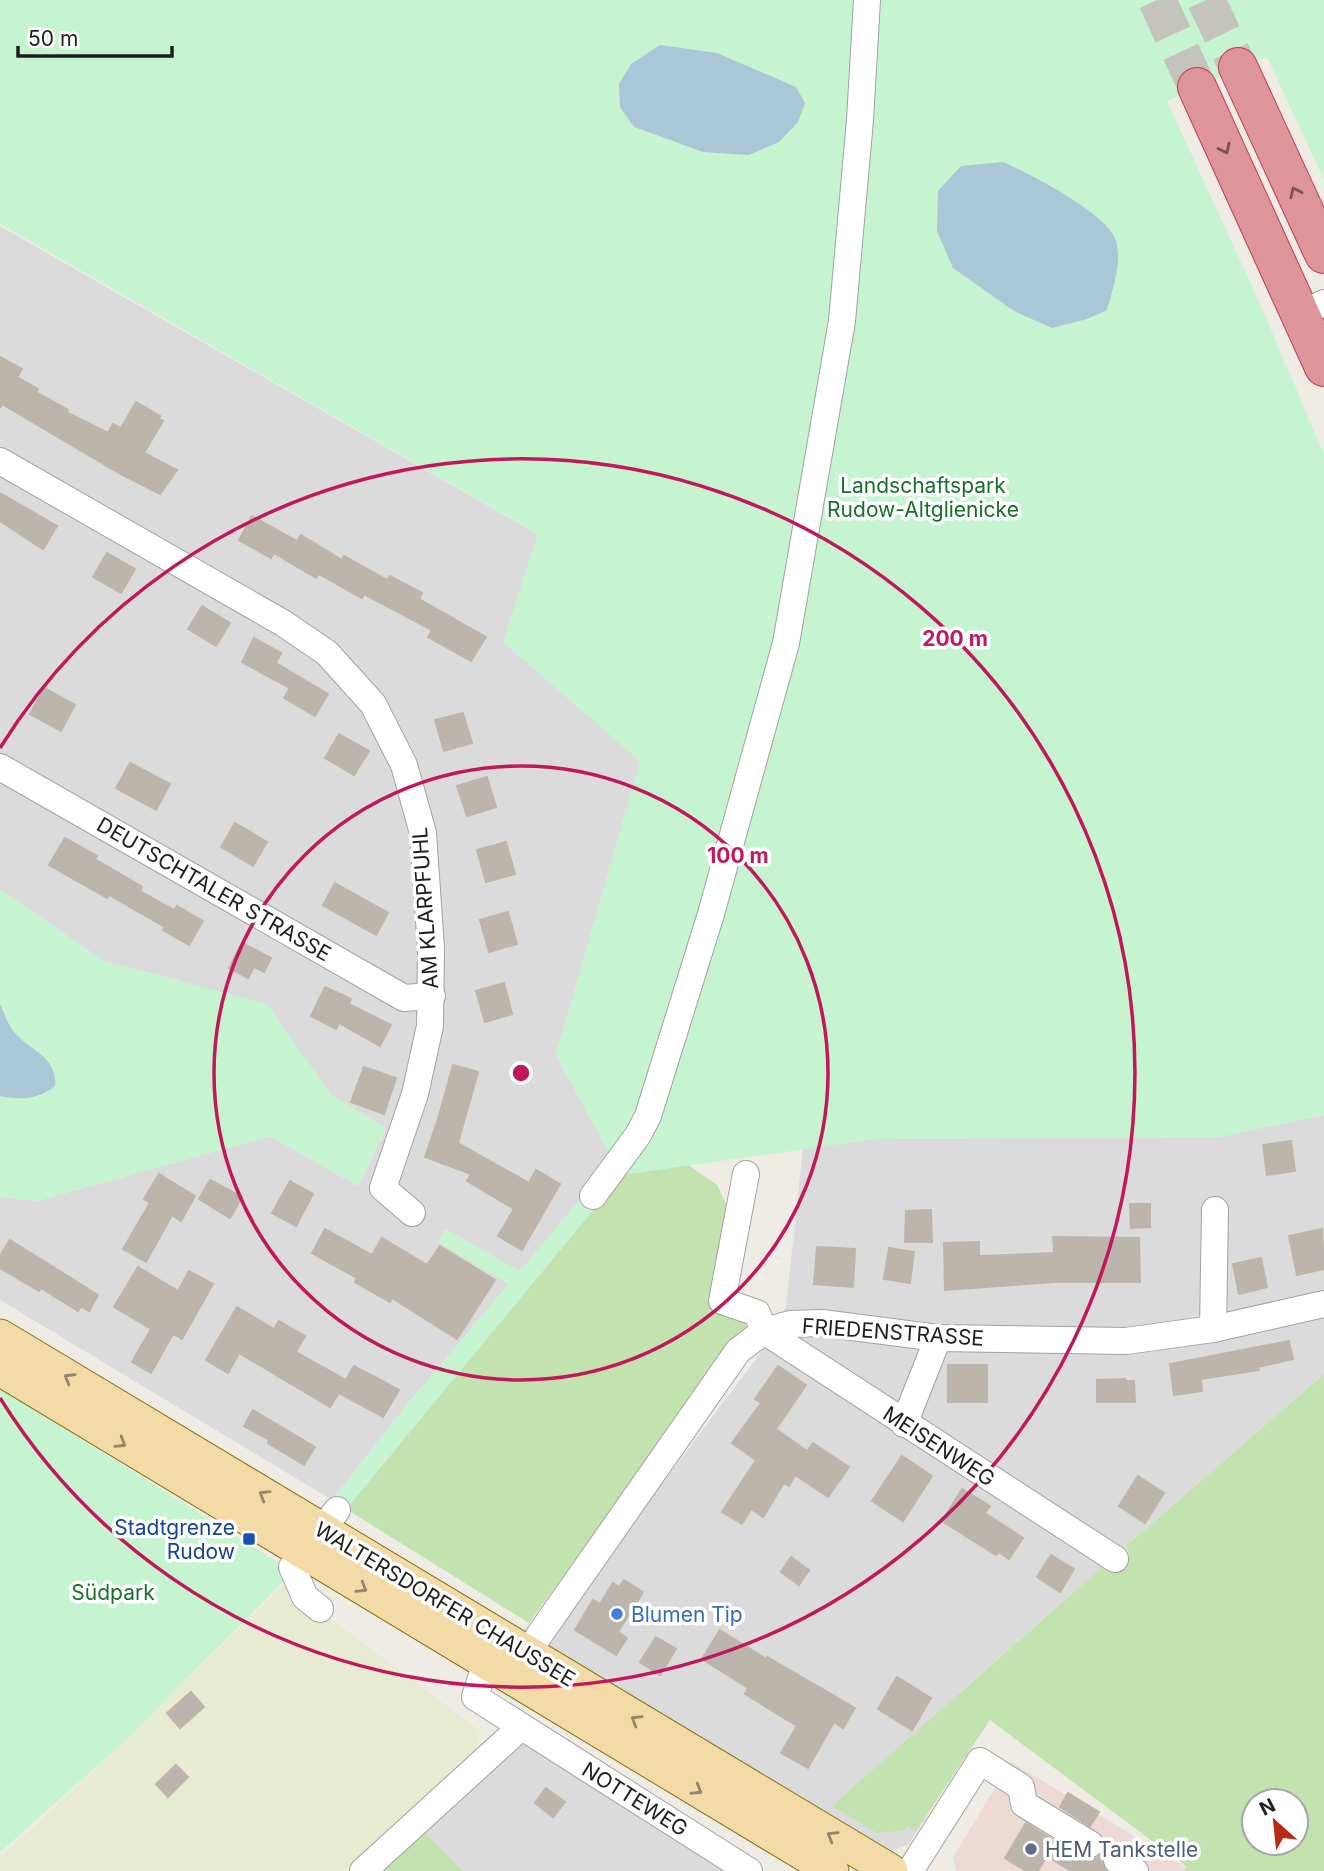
<svg xmlns="http://www.w3.org/2000/svg" width="1324" height="1871" font-family="Inter,sans-serif">
<style>
.residential{fill:#dcdbdb}
.commercial{fill:#eddad6}
.farmland{fill:#e6ebd2}
.grass{fill:#c2e3b0;fill-rule:evenodd}
.park{fill:#c6f4d0}
.water{fill:#aac7d7}
.building{fill:#bbb5ae;stroke:#beb5a9;stroke-width:2}
.lines{fill:none;stroke-linecap:round;stroke-linejoin:round}
.highway-tunnel{stroke:#c4c3bd;stroke-width:38;stroke-dasharray:38 19;stroke-linecap:butt}
.minor-casing{stroke:#a2a2a2;stroke-width:28}
.major-casing{stroke:#89710f;stroke-width:35}
.highway-casing{stroke:#c83655;stroke-width:40}
.minor{stroke:#fff;stroke-width:26}
.major{stroke:#f2dba6;stroke-width:33}
.highway{stroke:#dd9599;stroke-width:38}
.oneway{stroke:#745455}
.oneway2{stroke:#938669}
.ring{fill:none;stroke:#c2185b;stroke-width:3.5}
.transit-dot{fill:#1a4fb4;stroke:#fff;stroke-width:2.5}
.shop-dot{fill:#3f7fe0;stroke:#fff;stroke-width:2.5}
.service-dot{fill:#5c6f8a;stroke:#fff;stroke-width:2.5}
.labels{text-anchor:middle;dominant-baseline:central;stroke-width:7;stroke-linejoin:round;paint-order:stroke}
.park-label{font-size:21px;fill:#17712a;stroke:#fff}
.street-label{font-size:21px;fill:#1e1e1e;stroke:#fff}
.transit-label{font-size:21px;fill:#164399;stroke:#fff;text-anchor:end}
.shop-label{font-size:21px;fill:#366cbe;stroke:#fff;text-anchor:start}
.service-label{font-size:21px;fill:#4e5e75;stroke:#fff;text-anchor:start}
.centre{fill:#c2185b;stroke:#fff;stroke-width:3.5}
.ring-label{font-size:21px;text-anchor:middle;font-weight:bold;fill:#c2185b;stroke:#fff;stroke-width:7;stroke-linejoin:round;paint-order:stroke}
</style>
<rect width="100%" height="100%" fill="#eeece5"/>
<!-- residential -->
<g class="residential">
<polygon points="0,226 539,535 503,642 641,761 556,1055 613,1160 520,1272 445,1229 438,1242 509,1284 410,1401 332,1500 0,1300 0,1197 37,1201 270,1136 358,1186 386,1129 330,1095 181,981 104,961 0,890"/>
<polygon points="1324,1115 1324,1374 1126,1546 1129,1549 1108,1571 1102,1567 959,1693 989,1719 908,1845 893,1850 876,1849 540,1646 762,1351 786,1306 803,1148 876,1139 1218,1137"/>
<polygon points="525,1736 732,1871 463,1871 421,1829"/>
</g>
<!-- commercial -->
<polygon class="commercial" points="1011,1762 1187,1868 1185,1871 956,1871 953,1857"/>
<!-- farmland -->
<polygon class="farmland" points="284,1584 480,1731 471,1768 358,1871 0,1871 0,1858 123,1743"/>
<!-- grass -->
<g class="grass">
<polygon points="687,1164 717,1185 732,1215 714,1303 742,1313 747,1324 744,1334 717,1367 529,1623 346,1509 622,1175"/>
<path d="M 1324,1374 L 1324,1871 L 1185,1871 L 1187,1867 L 990,1720 L 916,1831 L 907,1826 L 903,1831 L 877,1833 L 832,1806 L 1102,1567 L 1108,1571 L 1129,1550 L 1126,1546 ZM 1254,1801 L 1296,1801 L 1296,1843 L 1254,1843 Z"/>
<polygon points="421,1829 463,1871 375,1871"/>
</g>
<!-- park -->
<g class="park">
<polygon points="0,0 1324,0 1324,180 1267,57 1167,101 1261,306 1324,454 1324,1115 1218,1137 876,1139 622,1175 346,1509 332,1500 410,1401 509,1284 437,1242 445,1229 520,1271 613,1160 556,1055 640,761 503,642 538,534 0,224"/>
<polygon points="0,890 104,961 267,1004 331,1095 386,1128 358,1186 270,1136 37,1201 0,1197"/>
<polygon points="0,1388 290,1570 282,1583 123,1743 0,1852"/>
</g>
<!-- water -->
<g class="water">
<polygon points="660,45 717,53 796,87 805,103 798,122 779,142 749,155 703,152 634,127 620,107 619,84 631,64"/>
<path d="M 1003,162 C 1028,173 1109,214 1116,241 C 1122,265 1113,287 1107,310 L 1087,319 L 1052,328 L 1014,311 L 953,268 L 937,231 L 938,191 L 961,166 Z"/>
<path d="M 0,1004 C 5,1015 8,1026 16,1034 C 31,1051 58,1058 55,1086 C 36,1100 23,1100 0,1096 Z"/>
</g>
<!-- building -->
<g class="building">
<polygon points="0,357 22,369 17,377 38,389 36,392 68,410 66,412 108,433 113,424 121,428 136,402 160,416 159,419 163,421 144,453 177,470 160,494 119,473 2,404 0,408"/>
<polygon points="0,493 57,526 43,549 0,521"/>
<polygon points="252,516 297,541 301,535 342,560 344,556 387,580 390,576 422,593 419,599 486,637 471,661 428,637 432,630 364,594 362,598 319,574 316,578 274,553 271,558 239,540"/>
<polygon points="107,553 135,569 121,593 93,577"/>
<polygon points="202,606 230,623 216,646 188,629"/>
<polygon points="254,638 281,653 276,663 328,694 315,716 284,698 290,688 242,662"/>
<polygon points="44,688 75,705 61,731 30,714"/>
<polygon points="463,713 472,743 444,751 435,720"/>
<polygon points="339,734 369,751 354,775 325,758"/>
<polygon points="130,763 170,784 156,810 116,788"/>
<polygon points="487,777 496,807 467,816 457,786"/>
<polygon points="235,823 267,842 253,866 221,847"/>
<polygon points="65,838 97,856 95,859 142,887 140,891 174,910 177,906 203,921 189,945 163,930 165,927 109,895 107,898 49,865"/>
<polygon points="506,842 515,874 486,882 477,850"/>
<polygon points="335,883 388,913 376,935 323,905"/>
<polygon points="508,912 517,944 489,952 480,920"/>
<polygon points="242,943 271,958 264,972 254,967 248,978 229,968"/>
<polygon points="504,983 512,1014 485,1022 476,991"/>
<polygon points="325,987 351,999 349,1004 391,1025 380,1046 339,1023 336,1029 311,1016"/>
<polygon points="453,1065 478,1072 458,1143 529,1183 536,1170 560,1184 522,1250 498,1236 514,1209 467,1181 471,1174 425,1157 438,1119"/>
<polygon points="364,1067 396,1078 384,1114 351,1102"/>
<polygon points="1291,1141 1295,1171 1267,1175 1263,1145"/>
<polygon points="159,1174 195,1196 181,1221 172,1215 146,1262 123,1249 150,1203 144,1199"/>
<polygon points="210,1180 242,1197 230,1218 199,1199"/>
<polygon points="290,1181 313,1194 296,1226 272,1213"/>
<polygon points="1130,1204 1150,1204 1150,1227 1131,1228"/>
<polygon points="931,1210 932,1242 905,1242 906,1211"/>
<polygon points="325,1229 372,1255 382,1238 427,1265 440,1246 495,1280 457,1339 392,1298 390,1302 355,1282 357,1278 312,1253"/>
<polygon points="1322,1229 1324,1269 1297,1275 1289,1236"/>
<polygon points="1053,1237 1139,1238 1140,1282 1054,1282 945,1290 944,1243 979,1242 979,1256 1054,1253"/>
<polygon points="10,1240 98,1295 89,1311 81,1306 78,1311 41,1288 39,1291 0,1268 0,1256"/>
<polygon points="817,1247 855,1249 853,1287 814,1284"/>
<polygon points="889,1248 914,1252 910,1283 884,1279"/>
<polygon points="1261,1258 1267,1287 1239,1294 1233,1264"/>
<polygon points="138,1267 178,1291 189,1271 213,1284 182,1339 173,1334 151,1373 132,1362 151,1329 114,1307"/>
<polygon points="237,1307 274,1329 279,1321 305,1336 296,1352 346,1380 354,1366 399,1390 383,1417 339,1393 330,1407 239,1353 228,1373 206,1360"/>
<polygon points="1289,1341 1293,1359 1258,1367 1259,1370 1201,1379 1202,1391 1174,1395 1170,1364"/>
<rect x="948" y="1365" width="39" height="37"/>
<polygon points="778,1366 806,1385 776,1429 807,1451 813,1443 849,1467 828,1497 795,1475 789,1486 784,1483 763,1517 751,1509 742,1524 722,1512 756,1460 732,1443 761,1403 755,1399"/>
<polygon points="1125,1379 1125,1381 1134,1381 1135,1402 1097,1402 1097,1380"/>
<polygon points="253,1410 315,1447 304,1465 268,1443 269,1440 244,1426"/>
<polygon points="902,1456 932,1476 903,1521 872,1501"/>
<polygon points="1138,1476 1164,1493 1145,1523 1119,1506"/>
<polygon points="962,1489 990,1506 985,1513 1023,1538 1009,1559 999,1552 996,1555 942,1521"/>
<polygon points="1051,1555 1074,1569 1060,1592 1037,1577"/>
<polygon points="791,1557 809,1570 799,1585 781,1572"/>
<polygon points="624,1580 643,1592 618,1632 627,1638 616,1655 575,1630 593,1600 600,1604 613,1583 619,1587"/>
<polygon points="720,1630 766,1659 767,1657 855,1708 843,1728 834,1722 808,1768 781,1753 797,1726 745,1694 748,1688 702,1659"/>
<polygon points="656,1637 676,1649 660,1675 640,1662"/>
<polygon points="897,1677 931,1698 912,1730 878,1709"/>
<polygon points="191,1692 204,1707 180,1728 167,1713"/>
<polygon points="176,1765 188,1777 168,1797 156,1784"/>
<polygon points="546,1788 565,1802 553,1817 535,1803"/>
<polygon points="1068,1793 1099,1812 1090,1826 1060,1807"/>
<polygon points="1026,1823 1082,1858 1090,1860 1097,1858 1105,1848 1107,1849 1101,1860 1106,1871 1071,1871 1047,1856 1038,1871 1026,1871 1005,1858"/>
</g>
<g class="lines">
<!-- highway-tunnel -->
<g class="highway-tunnel">
<polyline points="1157,0 1197,87"/>
<polyline points="1206,0 1238,67"/>
</g>
<!-- minor casing -->
<g class="minor-casing">
<g id="minor">
<polyline points="1300,314 1324,303"/>
<polyline points="0,461 283,623 327,653 373,704 404,765 423,833 431,949 430,1026 415,1094 383,1188 412,1213"/>
<polyline points="0,767 404,998 432,996"/>
<polyline points="746,1174 722,1301 757,1313 764,1331 1115,1559"/>
<polyline points="593,1196 638,1135 648,1116 711,914 786,643 842,321 860,120 867,0"/>
<polyline points="1213,1329 1215,1210"/>
<polyline points="904,1424 938,1338"/>
<polyline points="322,1530 337,1510"/>
<polyline points="304,1553 292,1567 305,1597 320,1609"/>
<polyline points="486,1662 475,1697 749,1871"/>
<polyline points="518,1669 540,1634 738,1351 764,1331 790,1324 822,1323 938,1338 1126,1341 1213,1329 1324,1304"/>
<polyline points="1117,1860 1135,1871"/>
<polyline points="363,1871 521,1727"/>
<polyline points="910,1871 980,1761 1021,1787 1024,1804 1090,1844"/>
</g>
</g>
<!-- major casing -->
<g class="major-casing">
<g id="major">
<polyline points="0,1336 891,1871"/>
<polyline points="0,1369 832,1871"/>
</g>
</g>
<!-- highway casing -->
<g class="highway-casing">
<g id="highway">
<polyline points="1238,67 1324,254"/>
<polyline points="1197,87 1324,367"/>
</g>
</g>
<!-- minor -->
<use href="#minor" class="minor"/>
<!-- major -->
<use href="#major" class="major"/>
<!-- highway -->
<use href="#highway" class="highway"/>
</g>
<!-- one-way arrows -->
<defs><path id="oneway-chevron" d="M-2-3.5L2.5 0L-2 3.5" fill="none" stroke-width="1.6" stroke-linecap="round" stroke-linejoin="round" transform="scale(1.75)"/></defs>
<g class="oneway">
<use href="#oneway-chevron" transform="translate(1225 149) rotate(65)"/>
<use href="#oneway-chevron" transform="translate(1295 192) rotate(-115)"/>
</g>
<g class="oneway2">
<use href="#oneway-chevron" transform="translate(69 1378) rotate(-149)"/>
<use href="#oneway-chevron" transform="translate(121 1443) rotate(31)"/>
<use href="#oneway-chevron" transform="translate(264 1495) rotate(-149)"/>
<use href="#oneway-chevron" transform="translate(362 1588) rotate(31)"/>
<use href="#oneway-chevron" transform="translate(636 1720) rotate(-149)"/>
<use href="#oneway-chevron" transform="translate(697 1790) rotate(31)"/>
<use href="#oneway-chevron" transform="translate(832 1836) rotate(-149)"/>
</g>
<!-- distance rings -->
<g class="ring">
<circle cx="521" cy="1073" r="307"/>
<path d="M0 748A614 614 0 1 1 0 1398"/>
</g>
<!-- markers -->
<rect class="transit-dot" x="242" y="1532" width="14" height="14" rx="3.5"/>
<circle class="shop-dot" cx="617" cy="1614" r="7"/>
<circle class="service-dot" cx="1031" cy="1849" r="7"/>
<g class="labels">
<!-- park labels -->
<g class="park-label">
<text x="923" y="485">Landschaftspark<tspan x="923" dy="24">Rudow-Altglienicke</tspan></text>
<text x="113" y="1592">Südpark</text>
</g>
<!-- street labels -->
<g class="street-label">
<text transform="translate(214 889) rotate(30)">DEUTSCHTALER STRASSE</text>
<text transform="translate(425 908) rotate(-94)">AM KLARPFUHL</text>
<text transform="translate(893 1332) rotate(4)">FRIEDENSTRASSE</text>
<text transform="translate(939 1446) rotate(33)">MEISENWEG</text>
<text transform="translate(445 1604) rotate(31)">WALTERSDORFER CHAUSSEE</text>
<text transform="translate(635 1799) rotate(32)">NOTTEWEG</text>
</g>
<!-- transit labels -->
<g class="transit-label">
<text x="235" y="1527">Stadtgrenze<tspan x="235" dy="24">Rudow</tspan></text>
</g>
<!-- shop labels -->
<g class="shop-label">
<text x="631" y="1614">Blumen Tip</text>
</g>
<!-- service labels -->
<g class="service-label">
<text x="1045" y="1849">HEM Tankstelle</text>
</g>
</g>
<circle cx="521" cy="1073" r="10" class="centre"/>
<g class="ring-label">
<text x="955" y="646">200 m</text>
<text x="738" y="863">100 m</text>
</g>
<!-- north arrow -->
<g transform="translate(1275 1822) rotate(333)"><circle r="33" fill="#ffffff" stroke="#a5a5a5" stroke-width="2"/>
<path d="M0-5L12 26L0 18L-12 26Z" fill="#b72a15"/>
<text y="-10" font-size="19" font-weight="bold" text-anchor="middle" fill="#1e1e1e">N</text>
</g>
<!-- scale -->
<path d="M18 46v10h154v-10" fill="none" stroke="#1e1e1e" stroke-width="3.5"/>
<text x="28" y="46" font-size="21" fill="#1e1e1e" stroke="#ffffff" stroke-width="5" paint-order="stroke">50 m</text>
</svg>
